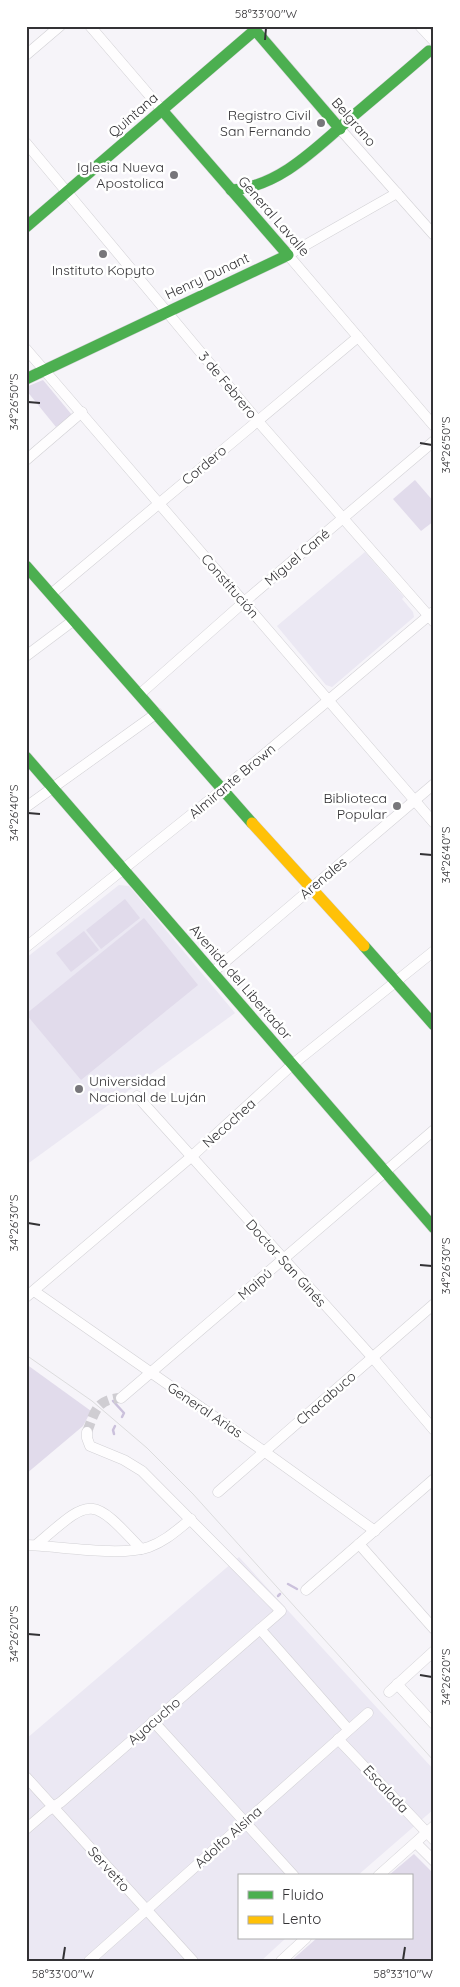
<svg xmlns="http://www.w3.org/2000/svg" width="460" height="1987" font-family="Quicksand,sans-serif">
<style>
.built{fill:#ebe8f3}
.green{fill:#e1dbeb}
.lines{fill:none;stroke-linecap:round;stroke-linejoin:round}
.stream{stroke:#cbc1dc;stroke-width:2.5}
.street-tunnel{stroke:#cfcdd2;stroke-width:10;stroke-dasharray:10 5;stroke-linecap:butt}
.street-casing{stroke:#d2d1d5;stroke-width:11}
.fast-casing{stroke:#d2d1d5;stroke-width:12}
.slow-casing{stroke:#d2d1d5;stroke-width:12}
.street{stroke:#fefdfe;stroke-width:10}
.fast{stroke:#4caf50;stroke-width:11}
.slow{stroke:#ffc107;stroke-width:11}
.tram{stroke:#dcdcdd;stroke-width:1}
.ticks{fill:none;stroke:#333235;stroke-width:2}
.poi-dot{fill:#77767a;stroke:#fff;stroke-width:2}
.labels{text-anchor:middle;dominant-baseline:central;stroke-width:5;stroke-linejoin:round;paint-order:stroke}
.street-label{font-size:14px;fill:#333235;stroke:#fff}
.poi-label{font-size:14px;fill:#333235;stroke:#fff;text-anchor:end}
.neatline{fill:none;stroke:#333235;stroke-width:2}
.ticks-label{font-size:12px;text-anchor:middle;fill:#333235}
</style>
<rect width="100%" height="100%" fill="#f6f4f9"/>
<!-- built -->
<g class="built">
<polygon points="365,552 404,597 402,599 413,612 414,617 332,687 326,685 277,626"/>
<polygon points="119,885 129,886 235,1013 26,1165 26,958"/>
<polygon points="239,1557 434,1770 434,1809 357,1876 239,1876 239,1938 286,1938 261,1961 26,1961 26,1739"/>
</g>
<!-- green -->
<g class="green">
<polygon points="43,380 72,415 56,427 26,390 26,387"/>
<polygon points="415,480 434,502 434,521 421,531 393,499"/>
<polygon points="125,899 140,918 101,949 86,930"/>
<polygon points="144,918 198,985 81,1080 26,1014"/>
<polygon points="84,931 99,950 71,972 56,953"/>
<polygon points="26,1364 91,1411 83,1426 26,1474"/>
<polygon points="414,1854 434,1874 434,1961 291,1961 317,1938 411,1938 411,1876 388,1876"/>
</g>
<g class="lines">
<!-- stream -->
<g class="stream">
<polyline points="113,1401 124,1413 122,1417"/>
<polyline points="114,1434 113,1430 115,1426"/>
<polyline points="288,1584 297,1589"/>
<polyline points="278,1596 280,1594"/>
</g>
<!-- street-tunnel -->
<path class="street-tunnel" d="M 87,1432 C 95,1412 96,1399 121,1398"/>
<!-- street casing -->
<g class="street-casing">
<g id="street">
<polyline points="90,26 162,110"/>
<polyline points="420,26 434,41"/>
<polyline points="26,55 60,26"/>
<polyline points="340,129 434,235"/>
<polyline points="26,143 257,420 434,622"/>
<polyline points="397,193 288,255 434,426"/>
<polyline points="26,349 434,823"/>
<polyline points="26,460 82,412"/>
<polyline points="51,594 358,337"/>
<polyline points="26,656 74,620"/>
<polyline points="140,694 244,602 434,441"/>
<polyline points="26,807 157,713"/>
<polyline points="26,947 222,790 433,612"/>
<polyline points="213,972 434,784"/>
<polyline points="137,1096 373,1358 434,1430"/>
<polyline points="34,1291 265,1452 375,1531"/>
<polyline points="26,1297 191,1157 293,1064 434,951"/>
<polyline points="121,1398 434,1130"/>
<polyline points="218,1492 434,1304"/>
<polyline points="359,1544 434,1629"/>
<path d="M 26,1545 C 60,1546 120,1557 149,1547 C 166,1541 178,1529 191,1519"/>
<path d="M 36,1545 C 91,1498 90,1494 141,1549"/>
<polyline points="306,1590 434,1479"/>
<polyline points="260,1629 348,1729"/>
<polyline points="397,1684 434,1724"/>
<polyline points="389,1692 434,1651"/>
<polyline points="153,1721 294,1876"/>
<polyline points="338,1739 434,1840"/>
<polyline points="26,1777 193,1961"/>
<polyline points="26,1829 47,1811 61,1802 281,1611 142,1471 124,1460 90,1446 87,1438 87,1432"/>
<polyline points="416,1843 434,1861"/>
<polyline points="378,1876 434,1826"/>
<polyline points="89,1961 368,1713"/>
<polyline points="281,1961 306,1938"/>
</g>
</g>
<!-- fast casing -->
<g class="fast-casing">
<g id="fast">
<path d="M 231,190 C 280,187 318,146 353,116 C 379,94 404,73 429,51"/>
<polyline points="26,227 255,30 340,129"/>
<polyline points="26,379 288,255 162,110"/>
<polyline points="26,566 252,823"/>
<polyline points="26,757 434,1228"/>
<polyline points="364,946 434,1025"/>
</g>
</g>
<!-- slow casing -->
<g class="slow-casing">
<polyline id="slow" points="252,823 364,946"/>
</g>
<!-- street -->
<use href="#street" class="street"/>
<!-- fast -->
<use href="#fast" class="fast"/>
<!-- slow -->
<use href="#slow" class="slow"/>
<!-- tram -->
<polyline class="tram" points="26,1355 92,1401 147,1448 193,1494 434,1761"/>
</g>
<!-- ticks -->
<path class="ticks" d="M 265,40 L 266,28M 28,402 L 40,403M 420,443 L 432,445M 28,813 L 40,814M 420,854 L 432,855M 28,1223 L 40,1225M 420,1265 L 432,1266M 28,1634 L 40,1635M 420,1675 L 432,1677M 63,1960 L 65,1947M 403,1960 L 405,1947"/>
<!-- markers -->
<g class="poi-dot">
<circle cx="321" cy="123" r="5"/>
<circle cx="174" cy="175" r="5"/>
<circle cx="103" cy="254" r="5"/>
<circle cx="397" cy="806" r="5"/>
<circle cx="79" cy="1089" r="5"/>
</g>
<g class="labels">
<!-- street labels -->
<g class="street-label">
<text transform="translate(133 115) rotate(-41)">Quintana</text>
<text transform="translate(354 122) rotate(49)">Belgrano</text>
<text transform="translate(274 216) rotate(49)">General Lavalle</text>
<text transform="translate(207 276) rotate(-25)">Henry Dunant</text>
<text transform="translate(228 385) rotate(50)">3 de Febrero</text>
<text transform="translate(204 465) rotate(-40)">Cordero</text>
<text transform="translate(297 557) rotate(-40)">Miguel Cané</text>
<text transform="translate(230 586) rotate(49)">Constitución</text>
<text transform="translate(232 781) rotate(-40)">Almirante Brown</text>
<text transform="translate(323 878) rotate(-40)">Arenales</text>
<text transform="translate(241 982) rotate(49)">Avenida del Libertador</text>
<text transform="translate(229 1123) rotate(-42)">Necochea</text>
<text transform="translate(286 1263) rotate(48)">Doctor San Ginés</text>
<text transform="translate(255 1284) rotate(-41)">Maipú</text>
<text transform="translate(326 1398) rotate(-41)">Chacabuco</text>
<text transform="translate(205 1410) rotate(34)">General Arias</text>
<text transform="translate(154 1721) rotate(-41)">Ayacucho</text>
<text transform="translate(386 1789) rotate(47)">Escalada</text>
<text transform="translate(228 1837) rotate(-42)">Adolfo Alsina</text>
<text transform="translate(109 1869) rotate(48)">Servetto</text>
</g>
<!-- poi labels -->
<g class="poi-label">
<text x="311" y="115">Registro Civil<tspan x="311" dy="16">San Fernando</tspan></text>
<text x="164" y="167">Iglesia Nueva<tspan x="164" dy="16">Apostolica</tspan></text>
<text x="103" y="270" text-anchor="middle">Instituto Kopyto</text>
<text x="387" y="798">Biblioteca<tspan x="387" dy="16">Popular</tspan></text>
<text x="89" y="1081" text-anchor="start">Universidad<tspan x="89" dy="16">Nacional de Luján</tspan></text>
</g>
</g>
<!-- border -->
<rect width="460" height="1987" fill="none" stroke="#ffffff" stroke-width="55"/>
<!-- legend -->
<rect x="238" y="1874" width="175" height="65" fill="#ffffff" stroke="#adadae"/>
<rect x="248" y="1891" width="25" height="8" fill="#4caf50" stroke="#adadae"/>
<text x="282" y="1900" font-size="15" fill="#333235">Fluido</text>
<rect x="248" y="1916" width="25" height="8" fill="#ffc107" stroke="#adadae"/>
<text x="282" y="1924" font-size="15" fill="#333235">Lento</text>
<rect x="28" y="28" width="404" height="1932" class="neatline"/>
<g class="ticks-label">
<text x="266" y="18">58°33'00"W</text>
<text transform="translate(14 402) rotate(-90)" y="4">34°26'50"S</text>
<text transform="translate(446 445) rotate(-90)" y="4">34°26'50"S</text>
<text transform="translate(14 813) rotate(-90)" y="4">34°26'40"S</text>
<text transform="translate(446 855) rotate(-90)" y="4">34°26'40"S</text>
<text transform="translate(14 1223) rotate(-90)" y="4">34°26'30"S</text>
<text transform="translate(446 1266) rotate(-90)" y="4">34°26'30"S</text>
<text transform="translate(14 1634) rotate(-90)" y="4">34°26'20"S</text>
<text transform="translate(446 1677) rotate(-90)" y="4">34°26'20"S</text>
<text x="63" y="1978">58°33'00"W</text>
<text x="403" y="1978">58°33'10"W</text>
</g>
</svg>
